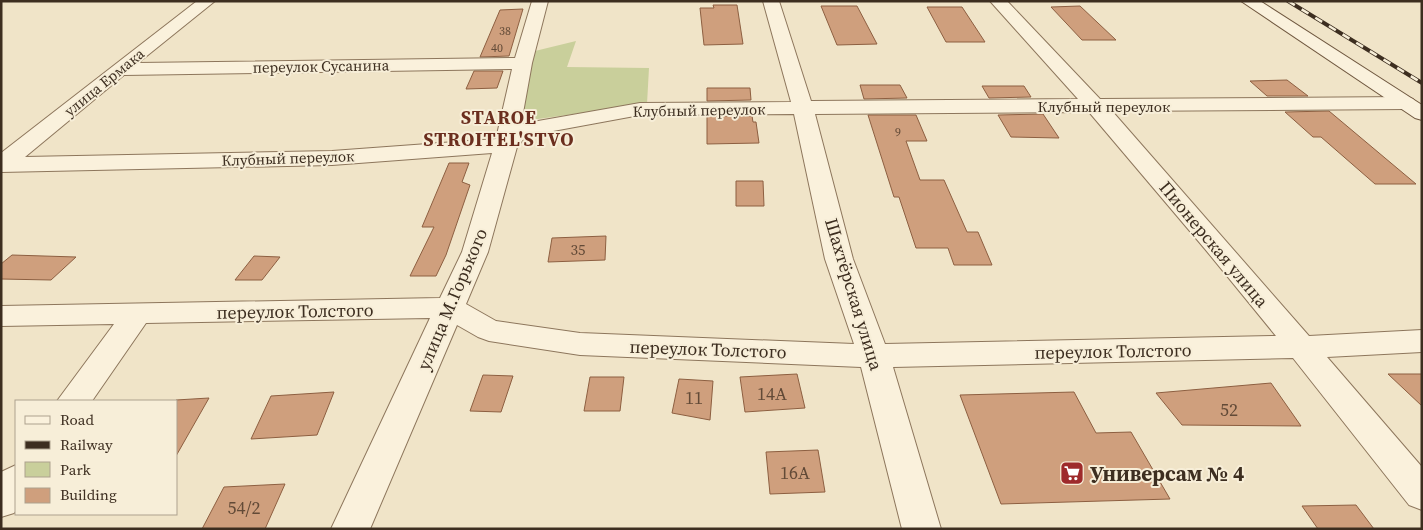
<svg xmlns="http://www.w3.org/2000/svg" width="1423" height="530" font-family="'Source Serif 4',serif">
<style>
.green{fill:#c9cf9b}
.building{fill:#cf9f7d;stroke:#8d5f41}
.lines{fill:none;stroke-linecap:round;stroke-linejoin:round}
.street-casing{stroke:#8d765c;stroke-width:2}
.secondary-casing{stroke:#6f573f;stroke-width:2}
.street{fill:#faf1dc;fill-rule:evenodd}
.secondary{fill:#faf1dc;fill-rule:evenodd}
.rail-casing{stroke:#3d2e20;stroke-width:4}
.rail{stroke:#f7eed8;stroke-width:2.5;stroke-dasharray:8;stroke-linecap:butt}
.labels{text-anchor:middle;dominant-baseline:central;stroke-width:4;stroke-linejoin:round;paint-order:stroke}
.far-number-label{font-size:12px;fill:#624a37}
.far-street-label{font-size:15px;fill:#3d2e20;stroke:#f7eed8}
.number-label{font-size:15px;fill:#624a37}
.street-label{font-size:18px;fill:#3d2e20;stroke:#f7eed8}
.near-number-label{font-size:18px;fill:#624a37}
.far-district-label{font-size:19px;font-weight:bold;letter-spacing:1px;fill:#6b2e1e;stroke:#f7eed8}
.near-poi-label{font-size:21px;font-weight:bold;fill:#3d2e20;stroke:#f7eed8;text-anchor:start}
</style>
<rect width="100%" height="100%" fill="#f0e4c8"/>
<!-- green -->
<polygon class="green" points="576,41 567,67 649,68 647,104 516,122 526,61 535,51"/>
<!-- building -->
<g class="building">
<polygon points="713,5 737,5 743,44 704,45 700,8 714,8"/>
<polygon points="821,6 857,6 877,44 837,45"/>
<polygon points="1080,6 1116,40 1082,40 1051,7"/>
<polygon points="927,7 962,7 985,42 946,42"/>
<polygon points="523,9 509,56 480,57 500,10"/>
<polygon points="474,71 503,71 497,88 466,89"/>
<polygon points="1287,80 1308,96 1267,96 1250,81"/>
<polygon points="860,85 900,85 907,98 864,99"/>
<polygon points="982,86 1024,86 1031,97 989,98"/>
<polygon points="707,88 750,88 751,100 707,101"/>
<polygon points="1329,111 1416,184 1375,184 1321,137 1313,137 1285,112"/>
<polygon points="1043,114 1059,138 1011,137 998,115"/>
<polygon points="868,115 916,115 927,141 906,141 920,180 944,180 967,232 978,232 992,265 954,265 948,248 916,248 899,197 894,197"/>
<polygon points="707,116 752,116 753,122 756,122 759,143 707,144"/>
<polygon points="449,163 469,163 462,182 470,185 446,255 436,276 410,276 434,227 422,227"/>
<polygon points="736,181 763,181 764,206 736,206"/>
<polygon points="606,236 605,260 548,262 552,238"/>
<polygon points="12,255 76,257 51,280 1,279 1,264"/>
<polygon points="254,256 280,257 262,280 235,280"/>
<polygon points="797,374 805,408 745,412 740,377"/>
<polygon points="1388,374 1422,374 1422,406"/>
<polygon points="483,375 513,376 501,412 470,411"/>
<polygon points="590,377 624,377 620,411 584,411"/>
<polygon points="679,379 713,381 710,420 672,413"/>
<polygon points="1271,383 1301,426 1182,425 1156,393"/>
<polygon points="334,392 317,435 251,439 271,396"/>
<polygon points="1074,392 1096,433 1131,432 1170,499 1001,504 960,395"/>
<polygon points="209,398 176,456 176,400"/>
<polygon points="818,450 825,492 770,494 766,452"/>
<polygon points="285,484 265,529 202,529 224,487"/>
<polygon points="1356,505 1374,529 1318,529 1302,506"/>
</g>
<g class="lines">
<!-- street casing -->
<g class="street-casing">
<g id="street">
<path d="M 197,1 L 215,1 L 138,63 L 515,58 L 532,1 L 548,1 L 532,63 L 521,124 L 640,103 L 791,102 L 763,1 L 779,1 L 811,101 L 1078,99 L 990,1 L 1007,1 L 1100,99 L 1406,97 L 1413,99 L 1416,103 L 1413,107 L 1406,109 L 1112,111 L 1309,336 L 1422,330 L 1422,352 L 1327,357 L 1422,467 L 1422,510 L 1409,505 L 1293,358 L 893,367 L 941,529 L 902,529 L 861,367 L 580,355 L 489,341 L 478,337 L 457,325 L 370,529 L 331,529 L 430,318 L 146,323 L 92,401 L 57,401 L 114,324 L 1,326 L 1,306 L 440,298 L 462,252 L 492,153 L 332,165 L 1,172 L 1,153 ZM 512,69 L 496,139 L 332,151 L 25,157 L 124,75 ZM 1089,112 L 1205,249 L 1276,336 L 885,344 L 853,259 L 815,114 ZM 794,114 L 825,259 L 854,344 L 580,333 L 496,321 L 466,304 L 488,252 L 517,147 L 526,136 L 640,115 Z"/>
<polygon points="16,465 16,510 14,513 1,517 1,472"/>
</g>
</g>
<!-- secondary casing -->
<g class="secondary-casing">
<polygon id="secondary" points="1241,1 1260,1 1422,105 1422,120 1415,118"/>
</g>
<!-- street -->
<use href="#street" class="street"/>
<!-- secondary -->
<use href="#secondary" class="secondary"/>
<!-- rail casing -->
<g class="rail-casing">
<polyline id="rail" points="1288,1 1422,83"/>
</g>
<!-- rail -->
<use href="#rail" class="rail"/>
</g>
<!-- icons -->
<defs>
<g id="supermarket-square" transform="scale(1.25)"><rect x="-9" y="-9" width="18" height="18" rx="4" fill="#9e2a2b" stroke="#f7eed8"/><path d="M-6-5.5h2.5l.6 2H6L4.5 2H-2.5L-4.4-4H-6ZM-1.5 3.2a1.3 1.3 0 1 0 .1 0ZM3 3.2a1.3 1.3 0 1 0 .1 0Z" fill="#fff"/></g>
</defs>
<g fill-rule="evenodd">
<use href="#supermarket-square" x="1072" y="473"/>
</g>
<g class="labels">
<!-- far-number labels -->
<g class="far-number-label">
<text x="505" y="31">38</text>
<text x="497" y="48">40</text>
<text x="898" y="132">9</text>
</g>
<!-- far-street labels -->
<g class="far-street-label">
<text transform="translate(321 66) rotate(-1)">переулок Сусанина</text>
<text transform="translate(104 82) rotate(-39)">улица Ермака</text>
<text x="1104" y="106">Клубный переулок</text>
<text transform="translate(699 110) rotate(-1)">Клубный переулок</text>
<text transform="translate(288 158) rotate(-2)">Клубный переулок</text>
</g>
<!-- number labels -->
<g class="number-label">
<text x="578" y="249">35</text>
</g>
<!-- street labels -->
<g class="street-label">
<text transform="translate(1214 244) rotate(50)">Пионерская улица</text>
<text transform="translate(854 294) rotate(73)">Шахтёрская улица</text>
<text transform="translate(452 299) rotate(-67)">улица М.Горького</text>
<text transform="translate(295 311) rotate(-1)">переулок Толстого</text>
<text transform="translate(708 349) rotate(2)">переулок Толстого</text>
<text transform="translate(1113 351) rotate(-1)">переулок Толстого</text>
</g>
<!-- near-number labels -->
<g class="near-number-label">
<text x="772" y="393">14А</text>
<text x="694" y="397">11</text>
<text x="1229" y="409">52</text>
<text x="795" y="472">16А</text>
<text x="244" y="507">54/2</text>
</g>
<!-- far-district labels -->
<g class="far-district-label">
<text x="499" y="117">STAROE<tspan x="499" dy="22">STROITEL'STVO</tspan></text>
</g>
<!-- near-poi labels -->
<g class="near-poi-label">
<text x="1090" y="473">Универсам № 4</text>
</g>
</g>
<!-- border -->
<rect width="1423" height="530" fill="none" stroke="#3d2e20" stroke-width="5"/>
<!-- legend -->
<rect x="15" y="400" width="162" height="115" fill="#f7eed8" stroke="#ada18e"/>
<rect x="25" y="416" width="25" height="8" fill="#faf1dc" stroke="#ada18e"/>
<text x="60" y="425" font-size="15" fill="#3d2e20">Road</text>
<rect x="25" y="441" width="25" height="8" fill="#3d2e20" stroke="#ada18e"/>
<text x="60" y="450" font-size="15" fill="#3d2e20">Railway</text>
<rect x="25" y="462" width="25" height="15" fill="#c9cf9b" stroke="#ada18e"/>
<text x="60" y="475" font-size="15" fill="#3d2e20">Park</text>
<rect x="25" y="488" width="25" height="15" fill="#cf9f7d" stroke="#ada18e"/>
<text x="60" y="500" font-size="15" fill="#3d2e20">Building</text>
</svg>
